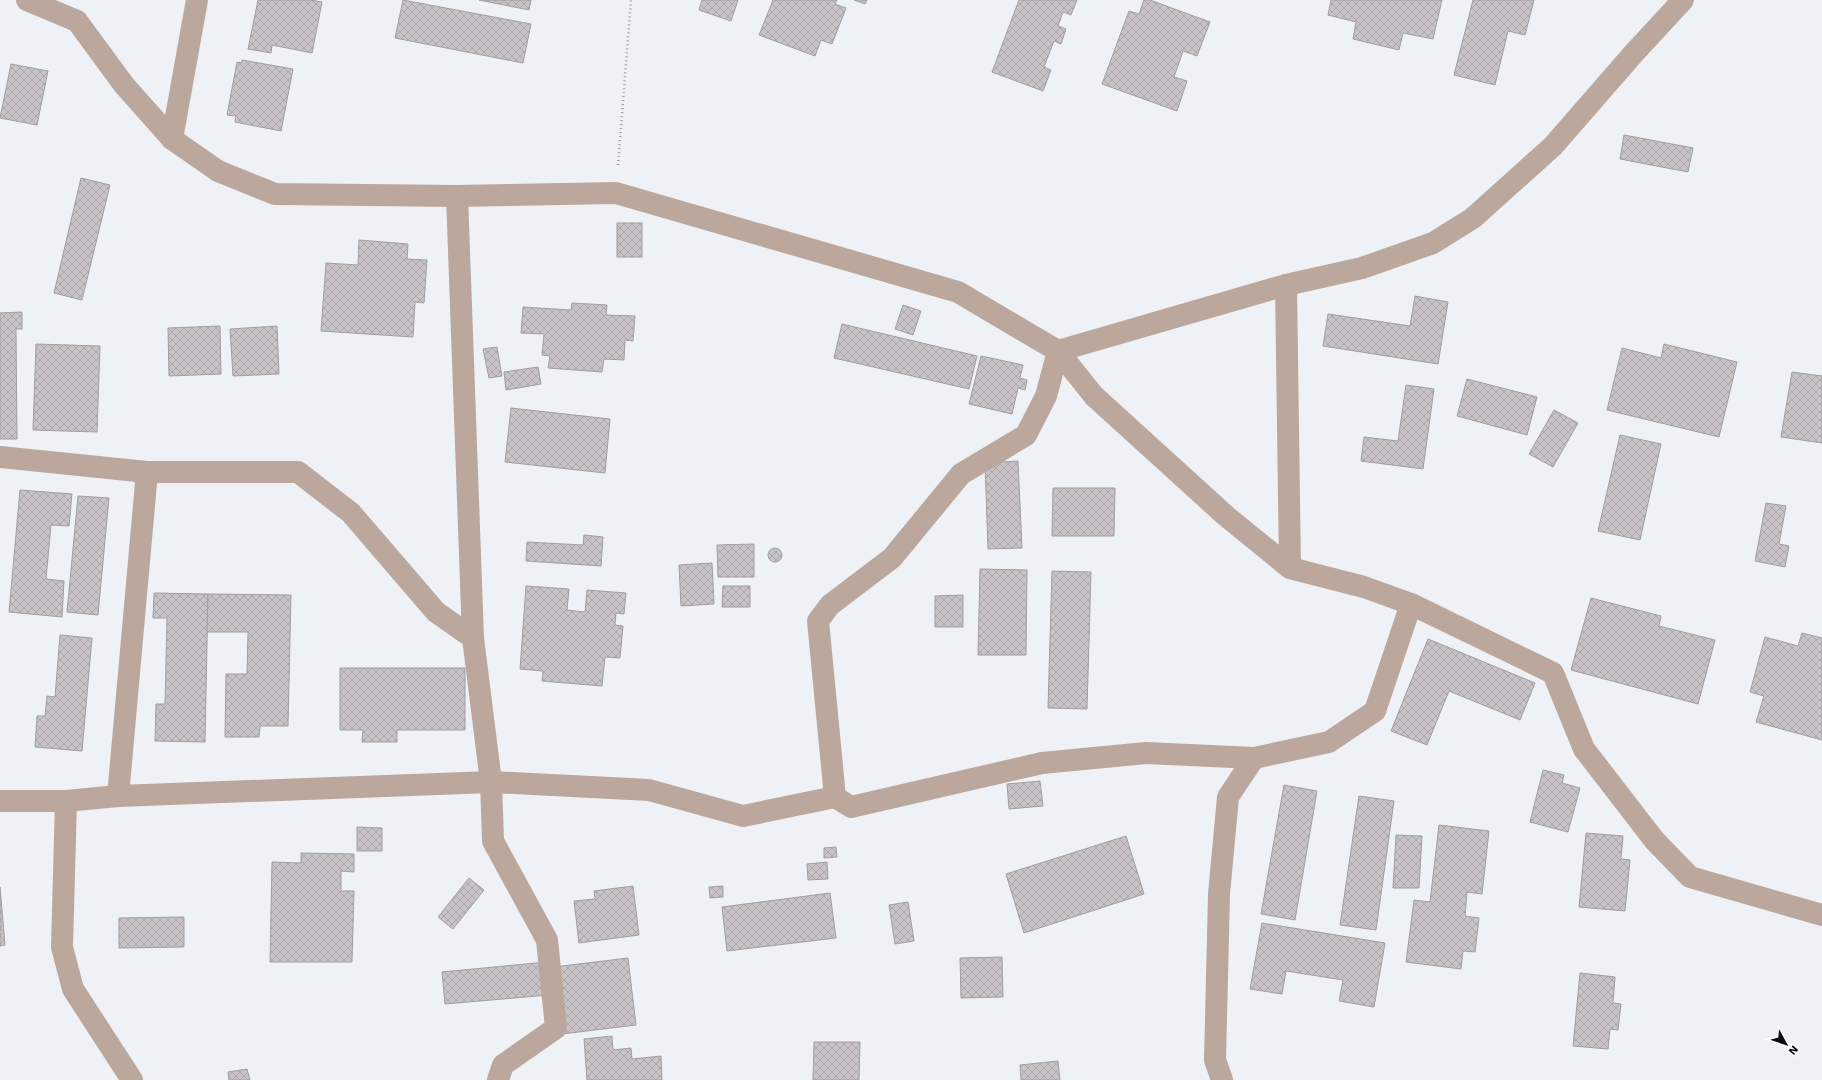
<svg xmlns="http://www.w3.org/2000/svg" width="1822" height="1080" font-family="'Work Sans',sans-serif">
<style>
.building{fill:url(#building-cross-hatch);stroke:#a19da0}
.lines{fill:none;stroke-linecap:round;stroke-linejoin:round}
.path{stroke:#9b9ea1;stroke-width:2.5;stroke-dasharray:1 3;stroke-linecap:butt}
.minor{stroke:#bca79d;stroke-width:22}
</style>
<defs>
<pattern id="building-cross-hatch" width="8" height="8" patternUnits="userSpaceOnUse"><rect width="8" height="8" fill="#c8c3c6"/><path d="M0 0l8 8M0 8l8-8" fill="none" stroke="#aaa6a9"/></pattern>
</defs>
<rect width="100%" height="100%" fill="#eef2f6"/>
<!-- building -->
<g class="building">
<polygon points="258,0 311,0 322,2 312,53 272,45 271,53 248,49"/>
<polygon points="403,0 531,24 523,63 395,38"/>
<polygon points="479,0 531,0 529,10"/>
<polygon points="702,0 738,0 731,21 699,10"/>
<polygon points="773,0 837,0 835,4 846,8 832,44 821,40 815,56 759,35"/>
<polygon points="854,0 867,0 865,4"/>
<polygon points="1019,0 1077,0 1071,15 1063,12 1058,26 1066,29 1061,44 1054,41 1044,67 1051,70 1043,91 992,72"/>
<polygon points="1144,0 1150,0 1210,22 1197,56 1183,51 1174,77 1187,81 1177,111 1102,84 1129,11 1139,14"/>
<polygon points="1331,0 1442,0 1433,39 1403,33 1399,50 1353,39 1356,22 1328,15"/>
<polygon points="1473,0 1534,0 1525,35 1508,31 1495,85 1454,75"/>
<polygon points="242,60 293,69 281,131 235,122 236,116 227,115 237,62 242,63"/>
<polygon points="11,64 48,71 37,125 0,118"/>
<polygon points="1624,135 1693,148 1688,172 1620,159"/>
<polygon points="81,178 110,185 82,300 54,293"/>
<rect x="617" y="223" width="25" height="34"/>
<polygon points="359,240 408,244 407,259 427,260 424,303 415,302 413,337 321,331 326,263 358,265"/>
<polygon points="1415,296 1448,302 1438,364 1323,346 1328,314 1410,326"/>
<polygon points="572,303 607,305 606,315 635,316 633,341 625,340 624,360 604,359 602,372 548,368 550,356 542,355 544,334 521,333 523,307 571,310"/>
<polygon points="903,305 921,311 913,335 895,329"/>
<polygon points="22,312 22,329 16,329 17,439 0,439 0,313"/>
<polygon points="842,324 977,356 969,389 834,358"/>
<polygon points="220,326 221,374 169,376 168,328"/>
<polygon points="277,326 279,374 233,376 230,329"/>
<polygon points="36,344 100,346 97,432 33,430"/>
<polygon points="1664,344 1737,362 1719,437 1607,410 1622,348 1661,358"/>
<polygon points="497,347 502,376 489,378 483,349"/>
<polygon points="981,356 1023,365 1020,378 1027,380 1025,390 1018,388 1012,414 969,404"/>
<polygon points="538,367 541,384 506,390 504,372"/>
<polygon points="1792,372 1822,376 1822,443 1781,437"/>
<polygon points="1467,379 1537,397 1527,435 1457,416"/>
<polygon points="1406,385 1434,389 1423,469 1361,461 1364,437 1398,441"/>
<polygon points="511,408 610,419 605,473 505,462"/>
<polygon points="1554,410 1578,423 1553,467 1529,454"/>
<polygon points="1620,435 1661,444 1640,540 1598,531"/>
<polygon points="1018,461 1022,548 988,549 985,463"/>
<polygon points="1053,488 1115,488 1114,536 1052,536"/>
<polygon points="20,490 72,494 69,526 51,525 46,579 64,581 62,617 9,612"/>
<polygon points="78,496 109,498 98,615 67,612"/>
<polygon points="1766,503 1786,506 1779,544 1789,546 1785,567 1755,561"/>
<polygon points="584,535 603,537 601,566 526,561 527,542 583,545"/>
<polygon points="754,544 754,577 718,577 717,545"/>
<circle cx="775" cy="555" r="7"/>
<polygon points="712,563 714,604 681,606 679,565"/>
<polygon points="980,569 1027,570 1026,655 978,655"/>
<polygon points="1052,571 1091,572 1087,709 1048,708"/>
<polygon points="526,586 569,589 567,610 585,612 587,590 626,593 624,614 616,613 615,625 623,626 620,658 605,657 602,686 542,681 543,671 520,669"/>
<polygon points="723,586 750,586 750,607 722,607"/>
<polygon points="154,593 208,594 205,742 155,741 156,704 165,704 167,618 153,618"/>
<polygon points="208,594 291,595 288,726 260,726 259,737 225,737 226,674 247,674 248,632 207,632"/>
<polygon points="963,595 963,627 935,627 935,596"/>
<polygon points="1591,598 1661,616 1659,626 1715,640 1698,704 1571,670"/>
<polygon points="1802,633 1822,638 1822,740 1756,722 1764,696 1750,692 1765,637 1798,646"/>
<polygon points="60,635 92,638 82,751 35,747 37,716 45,716 47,696 55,697"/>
<polygon points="1428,639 1535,683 1520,720 1449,691 1427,745 1391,731"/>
<polygon points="340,668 465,668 465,730 397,730 397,742 362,742 363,730 340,730"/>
<polygon points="1543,770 1564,775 1562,783 1580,788 1568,832 1530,822"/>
<polygon points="1040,781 1043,806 1009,809 1007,784"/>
<polygon points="1284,785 1317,791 1295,920 1261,914"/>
<polygon points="1359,796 1394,801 1376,930 1340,925"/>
<polygon points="1439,825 1489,831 1482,894 1467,892 1465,916 1479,918 1475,952 1463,951 1461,969 1406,962 1414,900 1430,902"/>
<polygon points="357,827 382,828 382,851 357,851"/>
<polygon points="1586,833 1623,836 1621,859 1630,860 1625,911 1579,907"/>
<polygon points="1396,835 1422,836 1419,888 1393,888"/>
<polygon points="1126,836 1144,894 1024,933 1006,874"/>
<polygon points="836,847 837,857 824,858 824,848"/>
<polygon points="301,853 354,854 354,872 341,871 341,891 354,891 352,962 270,962 272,862 301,863"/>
<polygon points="827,862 828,879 808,880 807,864"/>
<polygon points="469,878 484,890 453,929 438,917"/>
<polygon points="633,886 639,935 579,943 574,901 595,899 594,891"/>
<polygon points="723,886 723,897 710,898 709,887"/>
<polygon points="0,887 5,945 0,946"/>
<polygon points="830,893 836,938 727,951 722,907"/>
<polygon points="908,902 914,941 895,944 889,905"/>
<polygon points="184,917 184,947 119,948 119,918"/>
<polygon points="1262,923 1385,943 1374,1007 1339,1001 1343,980 1286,971 1282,994 1250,989"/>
<polygon points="1002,957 1003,997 961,998 960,958"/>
<polygon points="628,958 636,1025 562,1034 554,967"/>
<polygon points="546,962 549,995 445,1004 442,972"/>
<polygon points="1580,973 1615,977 1613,1003 1621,1004 1618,1030 1610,1029 1608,1049 1573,1046"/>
<polygon points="612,1036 613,1050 631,1048 632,1059 661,1056 662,1080 587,1080 584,1039"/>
<polygon points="814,1042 860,1042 859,1080 813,1080"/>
<polygon points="1058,1061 1060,1080 1021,1080 1020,1065"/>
<polygon points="247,1069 250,1080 229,1080 228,1072"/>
</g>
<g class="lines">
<!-- path -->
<polyline class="path" points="618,165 631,0"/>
<!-- minor -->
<g class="minor">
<polyline points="27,0 77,21 124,85 172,139 218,171 275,194 457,196 616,193 958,292 1058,351 1094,396 1226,516 1290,568 1364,587 1411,604 1553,673 1584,749 1655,841 1690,877 1822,915"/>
<polyline points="172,139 197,0"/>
<polyline points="457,196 473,638 491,782 493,841 547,940 556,1028 503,1065 498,1080"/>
<polyline points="1286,285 1290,568"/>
<polyline points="0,457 147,472"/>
<polyline points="118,796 147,472 298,472 351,513 436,612 473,638"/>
<polyline points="835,797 818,621 830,605 892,558 961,474 1026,435 1046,396 1058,351 1286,285 1362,268 1433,243 1473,218 1553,146 1634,53 1683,0"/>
<polyline points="0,801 66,801 118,796 491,782 649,790 743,816 835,797 851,807 1042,763 1146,753 1254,758"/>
<polyline points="66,801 62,947 73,989 132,1080"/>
<polyline points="1222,1080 1215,1060 1219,894 1228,797 1254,758 1329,742 1375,711 1411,604"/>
</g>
</g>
<!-- north arrow -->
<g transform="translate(1786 1044) rotate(130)" stroke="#ffffff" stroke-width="3" paint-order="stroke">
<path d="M0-3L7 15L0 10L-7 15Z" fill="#0b0c0d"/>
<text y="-6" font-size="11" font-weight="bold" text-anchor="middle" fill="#0b0c0d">N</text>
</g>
</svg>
